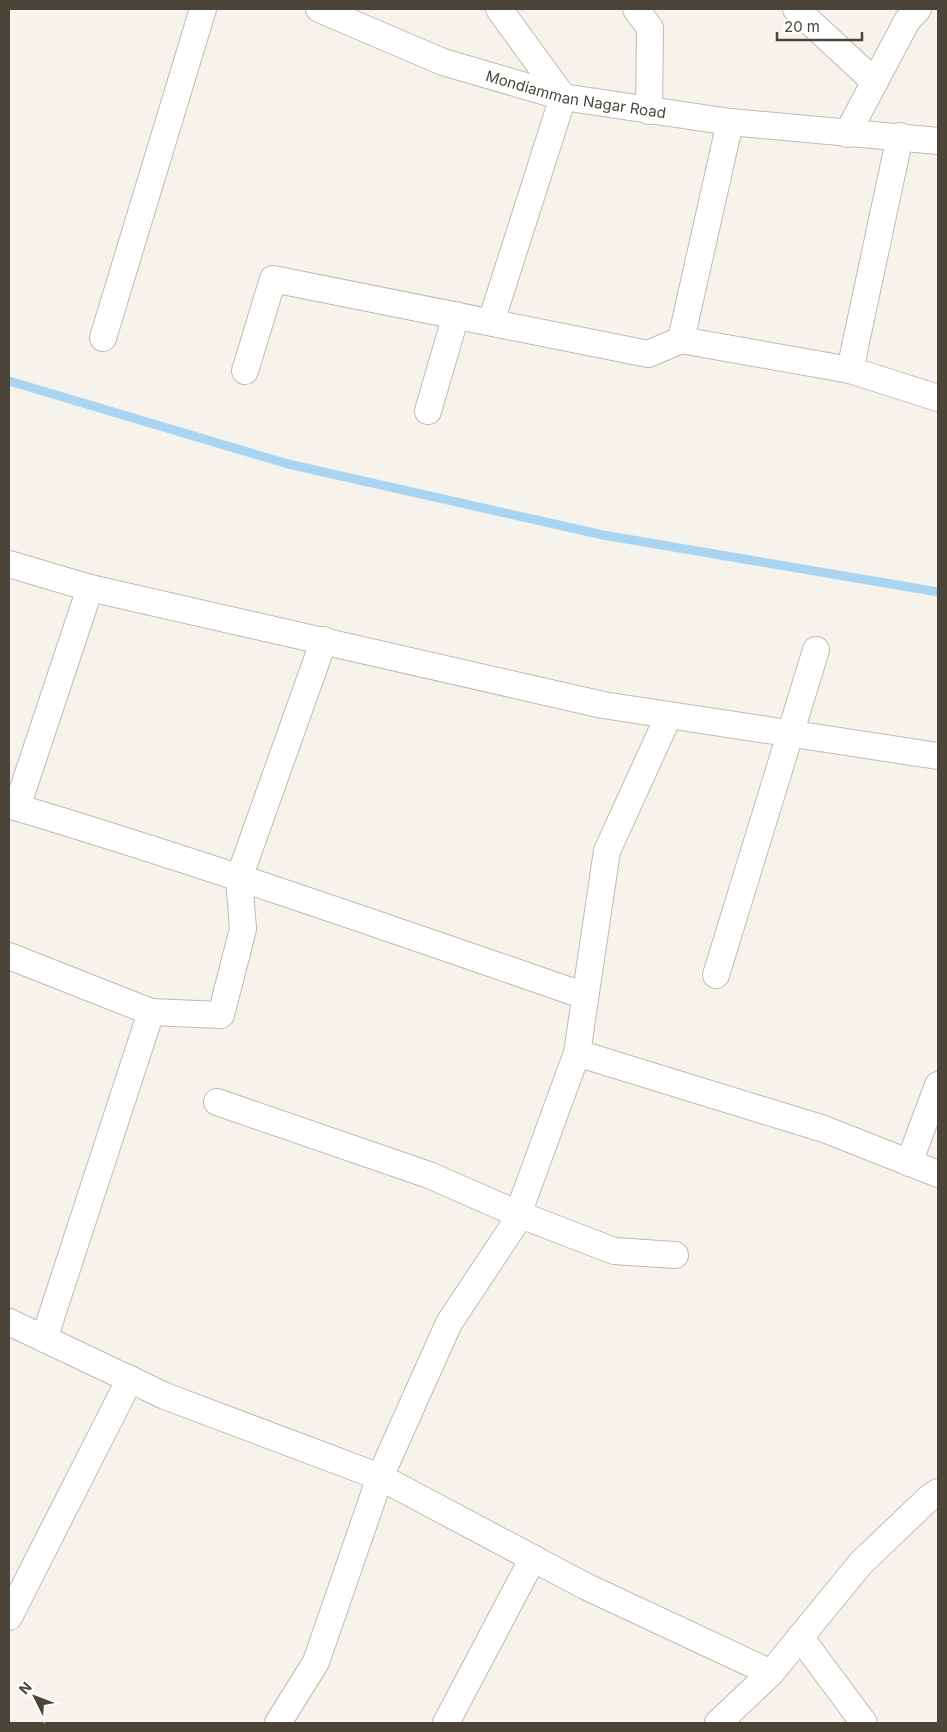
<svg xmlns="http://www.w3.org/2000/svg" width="947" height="1732" font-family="Inter,sans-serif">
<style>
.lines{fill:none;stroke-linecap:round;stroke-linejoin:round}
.stream{stroke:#a9d4f2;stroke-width:9}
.street-casing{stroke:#c2bbae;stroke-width:28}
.street{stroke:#fff;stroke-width:26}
.labels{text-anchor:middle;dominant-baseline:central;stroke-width:4.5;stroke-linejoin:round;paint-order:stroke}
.street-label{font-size:15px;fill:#4b4439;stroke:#fff}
</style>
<rect width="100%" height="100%" fill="#f6f3ec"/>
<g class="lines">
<!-- stream -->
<polyline class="stream" points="9,381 288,464 603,535 938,592"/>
<!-- street casing -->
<g class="street-casing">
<g id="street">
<path id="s1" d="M 319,9 L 443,62 L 563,97 L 730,122 L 938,141"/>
<polyline points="636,9 650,28 649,111"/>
<polyline points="796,9 875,82"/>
<polyline points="847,134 907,21 918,9"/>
<polyline points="491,322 563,97 499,9"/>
<polyline points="103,338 203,9"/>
<polyline points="681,340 730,122"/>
<polyline points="850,370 900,136"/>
<polyline points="245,371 273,279 648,354 681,340 850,370 938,398"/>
<polyline points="428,411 456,315"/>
<polyline points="9,564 90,588 603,705 938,756"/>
<path d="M 9,805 C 203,863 394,930 585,996"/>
<polyline points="17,807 90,588"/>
<polyline points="9,956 151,1012 221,1015 243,929 239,878 324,640"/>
<polyline points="716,975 816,650"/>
<polyline points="577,1053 824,1129 938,1174"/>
<polyline points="217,1102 429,1175 518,1214 614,1251 675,1255"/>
<polyline points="909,1163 938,1085"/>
<polyline points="9,1322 165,1396 380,1477 585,1586 771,1673"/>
<polyline points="44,1339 151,1012"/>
<polyline points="9,1617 130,1379"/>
<polyline points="800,1637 864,1723"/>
<polyline points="278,1723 316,1662 380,1477 449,1323 514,1225 577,1053 607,851 669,715"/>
<polyline points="446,1723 533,1558"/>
<polyline points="718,1723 771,1673 861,1563 928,1499 938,1492"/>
</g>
</g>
<!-- street -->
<use href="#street" class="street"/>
</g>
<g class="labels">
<!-- street labels -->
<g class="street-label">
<text stroke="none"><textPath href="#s1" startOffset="272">Mondiamman Nagar Road</textPath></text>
</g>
</g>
<!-- border -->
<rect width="947" height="1732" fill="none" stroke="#4b4439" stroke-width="20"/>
<!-- north arrow -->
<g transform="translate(35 1697) rotate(312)" stroke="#ffffff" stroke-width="4" paint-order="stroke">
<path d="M0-4L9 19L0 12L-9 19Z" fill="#4b4439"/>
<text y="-8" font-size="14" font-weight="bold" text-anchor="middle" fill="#4b4439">N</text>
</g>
<!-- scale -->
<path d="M777 32v8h85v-8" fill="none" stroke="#4b4439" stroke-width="2.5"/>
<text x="784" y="32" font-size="15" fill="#4b4439" stroke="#ffffff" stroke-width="4" paint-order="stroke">20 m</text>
</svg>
